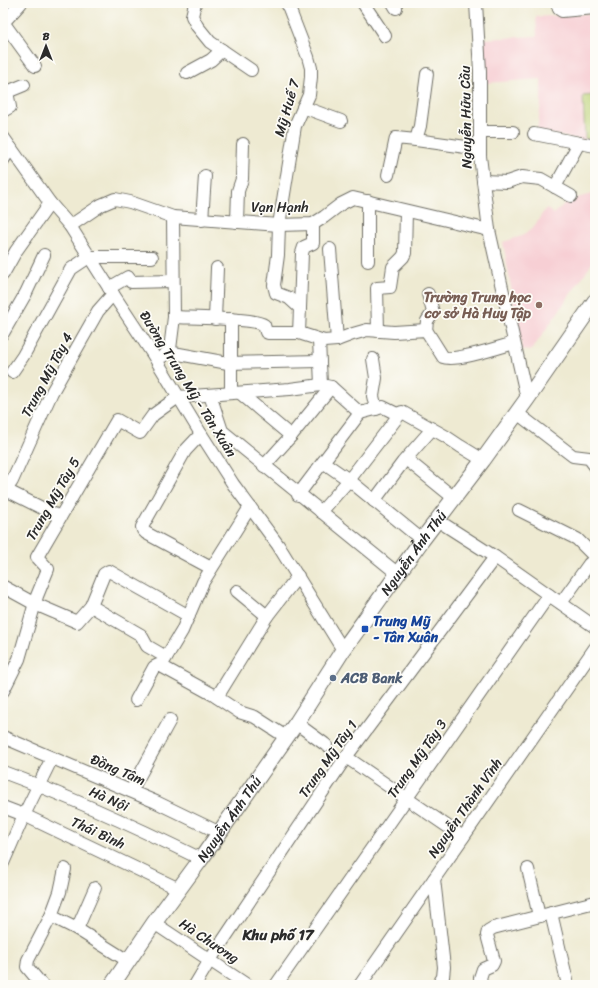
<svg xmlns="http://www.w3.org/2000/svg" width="598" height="988" font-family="Sriracha,sans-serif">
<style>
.built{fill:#f7cfd4}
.green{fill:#bcd277;stroke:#747e51}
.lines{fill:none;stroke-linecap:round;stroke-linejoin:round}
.minor-casing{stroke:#6f6e65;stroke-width:14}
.major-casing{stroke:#6f6e65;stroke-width:17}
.minor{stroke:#fff;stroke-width:12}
.major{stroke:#fff;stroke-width:15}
.education-dot{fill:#8d6e63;stroke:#fdfcf7;stroke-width:1.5}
.transit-dot{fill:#1a4fb4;stroke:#fdfcf7;stroke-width:1.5}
.service-dot{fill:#5c6f8a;stroke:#fdfcf7;stroke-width:1.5}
.labels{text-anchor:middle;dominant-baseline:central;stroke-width:3.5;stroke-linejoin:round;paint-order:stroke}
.street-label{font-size:14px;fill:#2b2b2b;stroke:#fdfcf7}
.education-label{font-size:14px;font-weight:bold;fill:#785e54;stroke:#fdfcf7;text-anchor:end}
.transit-label{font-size:14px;font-weight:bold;fill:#164399;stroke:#fdfcf7;text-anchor:start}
.service-label{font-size:14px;font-weight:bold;fill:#4e5e75;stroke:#fdfcf7;text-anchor:start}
.neighbourhood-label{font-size:15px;font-weight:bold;fill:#2b2b2b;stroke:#fdfcf7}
</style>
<rect width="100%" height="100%" fill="#fdfcf7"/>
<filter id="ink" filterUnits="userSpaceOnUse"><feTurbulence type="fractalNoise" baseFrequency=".025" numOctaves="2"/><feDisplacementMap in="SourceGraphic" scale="8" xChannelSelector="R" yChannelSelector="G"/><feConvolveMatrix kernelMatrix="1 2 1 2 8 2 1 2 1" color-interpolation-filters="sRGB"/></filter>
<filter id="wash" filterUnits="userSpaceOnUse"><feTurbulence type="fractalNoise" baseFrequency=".012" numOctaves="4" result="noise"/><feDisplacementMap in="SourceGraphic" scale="16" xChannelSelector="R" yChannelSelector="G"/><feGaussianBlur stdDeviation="0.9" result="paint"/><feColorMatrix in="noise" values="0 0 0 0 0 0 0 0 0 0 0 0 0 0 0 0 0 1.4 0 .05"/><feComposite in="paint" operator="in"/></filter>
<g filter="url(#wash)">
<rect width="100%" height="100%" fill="#eeead2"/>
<!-- built -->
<g class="built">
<polygon points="595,13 595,143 537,131 541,103 541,79 486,83 483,39 537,36 536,17"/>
<polygon points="595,193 595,259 531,351 522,350 503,242 522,236 533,228 546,208 554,214 567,201"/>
</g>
<!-- green -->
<polygon class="green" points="595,95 595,139 585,139 583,96"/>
</g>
<g filter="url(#ink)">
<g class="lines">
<!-- minor casing -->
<g class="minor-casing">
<g id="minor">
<polyline points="195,3 192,16 197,26 210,42 251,70"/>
<polyline points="287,3 308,57 311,68 311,77 309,95 295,126 279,225 278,255 274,285 276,293 289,298 300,308 299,333"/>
<polyline points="363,3 385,36"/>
<polyline points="393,3 396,8"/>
<polyline points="476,3 480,71 480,156 489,230 527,399"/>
<polyline points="557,3 559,9 562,11 595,8"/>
<polyline points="3,22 35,66"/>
<polyline points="3,23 21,3"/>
<polyline points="187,73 211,60 222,50"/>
<polyline points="427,74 420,126 416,140 480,149"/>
<polyline points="303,107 341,121"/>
<polyline points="3,111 10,107 7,92 24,85"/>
<polyline points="480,132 513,132"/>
<polyline points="534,134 595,146"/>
<polyline points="3,137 50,203 70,226 113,294 152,353 201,434 233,484 278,545 343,650"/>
<polyline points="3,160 11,148"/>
<polyline points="388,175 396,138 416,140"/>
<polyline points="483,181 507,182 522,177 541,179 571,196"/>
<polyline points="555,187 579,143"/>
<polyline points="368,201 368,261"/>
<polyline points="202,220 205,176"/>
<polyline points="237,222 238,191 242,179 243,144"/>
<polyline points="70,226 101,205 115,199 130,202 173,217 279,225 313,224 324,217 341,204 353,198 489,230"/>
<polyline points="330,249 337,340"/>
<polyline points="3,274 16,251 50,203"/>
<polyline points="109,288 128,277 131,282 173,281"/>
<polyline points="300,308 302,253 304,247 313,243 313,224"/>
<path d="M 174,317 C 190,318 255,318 264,325 L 266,332 L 268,333 L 299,333 L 324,341 L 337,340 L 353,334 L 367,330 L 394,332 L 426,330 L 443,357 C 455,362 500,347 514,343"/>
<polyline points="215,319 217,268"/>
<polyline points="426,330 427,321 433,312 428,294"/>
<polyline points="378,331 377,288 390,287 393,267 403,257 405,253 406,211"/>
<polyline points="3,333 26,293 44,255"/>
<polyline points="319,340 321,385"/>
<polyline points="168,352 228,363 320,361"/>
<polyline points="163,356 168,352 170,349 174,317 173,217"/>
<polyline points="373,359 376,378 373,396 376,409"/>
<polyline points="12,372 23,356 71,269 89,257 152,257"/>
<polyline points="231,393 231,319"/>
<polyline points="240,393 291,436"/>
<polyline points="210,395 222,431 398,574"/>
<polyline points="360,413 383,407 397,414 402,412 445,436 460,446 483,460"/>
<polyline points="517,413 573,456 589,458 595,466"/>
<polyline points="201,434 185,451 142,527 143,530 146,533 211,568"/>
<polyline points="406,459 454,498"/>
<polyline points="323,462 349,480 422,540"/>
<polyline points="264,466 291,436 331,387"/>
<polyline points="6,490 60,517"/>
<polyline points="3,495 12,481 52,392 98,311 113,294"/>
<polyline points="298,495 360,413"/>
<polyline points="374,501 403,462 432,429"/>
<polyline points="250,507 203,582 182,631 161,666 212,694 239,712 255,717 286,737"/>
<polyline points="519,510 577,539 595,557"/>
<polyline points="321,512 349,480 399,415"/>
<polyline points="437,520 495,557 549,595"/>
<polyline points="4,587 35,604 77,622 91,606 104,574 109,571 189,616"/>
<polyline points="561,603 589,564 595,559"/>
<polyline points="91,606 141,635 147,646 166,657"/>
<polyline points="267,616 298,576"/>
<polyline points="3,691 19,659 37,596 48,569 37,557 117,420 140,433 153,415 178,397 290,389 321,385 331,387 360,413"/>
<polyline points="217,697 267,616 237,591"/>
<polyline points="136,700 154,667 158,665 161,666"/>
<polyline points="296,723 326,745"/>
<polyline points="3,737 156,802 220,833"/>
<polyline points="346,757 463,837"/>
<path d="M 3,772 C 71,797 136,827 201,859"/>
<polyline points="131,791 170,720"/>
<polyline points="3,807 24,815 179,889"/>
<polyline points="3,863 24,815 52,758"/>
<polyline points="528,869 539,916"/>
<polyline points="434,879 444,967 443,977 438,985"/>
<polyline points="551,913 568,985"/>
<polyline points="51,916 60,892 65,869"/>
<polyline points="154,923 247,985"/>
<polyline points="77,929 95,888"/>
<polyline points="42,985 27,967 28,960 51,916 77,929 128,961"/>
<polyline points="195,985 210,960 346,757 495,557"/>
<polyline points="276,985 549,595 595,627"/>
<polyline points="360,985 595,648"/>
<polyline points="482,985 480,978 483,969 492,965 494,961 487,935 488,931 493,928 595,902"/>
</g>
</g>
<!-- major casing -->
<g class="major-casing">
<g id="major">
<path id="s1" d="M 112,985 L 154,923 L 201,859 L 297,722 L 343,650 L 422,540 L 483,460 L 527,399 L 595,301"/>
</g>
</g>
<!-- minor -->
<use href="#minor" class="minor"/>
<!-- major -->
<use href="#major" class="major"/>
</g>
</g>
<!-- markers -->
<circle class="education-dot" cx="539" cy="305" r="4"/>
<rect class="transit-dot" x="361" y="625" width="8" height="8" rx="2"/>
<circle class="service-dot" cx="333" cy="678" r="4"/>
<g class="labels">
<!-- street labels -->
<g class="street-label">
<text transform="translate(287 108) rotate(-74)">Mỹ Huế 7</text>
<text transform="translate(466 117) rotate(-91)">Nguyễn Hữu Cầu</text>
<text x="280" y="207">Vạn Hạnh</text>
<text transform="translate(47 375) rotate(-62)">Trung Mỹ Tây 4</text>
<text transform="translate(188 384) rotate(58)">Đường Trung Mỹ - Tân Xuân</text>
<text transform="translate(53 499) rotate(-60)">Trung Mỹ Tây 5</text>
<text stroke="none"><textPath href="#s1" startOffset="527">Nguyễn Ảnh Thủ</textPath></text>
<text transform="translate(328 759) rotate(-55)">Trung Mỹ Tây 1</text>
<text transform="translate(417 759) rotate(-55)">Trung Mỹ Tây 3</text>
<text transform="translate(118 770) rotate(23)">Đồng Tâm</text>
<text transform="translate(109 799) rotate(24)">Hà Nội</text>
<text transform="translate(465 808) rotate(-55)">Nguyễn Thành Vĩnh</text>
<text stroke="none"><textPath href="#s1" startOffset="203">Nguyễn Ảnh Thủ</textPath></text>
<text transform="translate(98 833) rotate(25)">Thái Bình</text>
<text transform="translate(209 941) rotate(34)">Hà Chương</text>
</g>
<!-- education labels -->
<g class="education-label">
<text x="531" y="297">Trường Trung học<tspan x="531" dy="16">cơ sở Hà Huy Tập</tspan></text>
</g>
<!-- transit labels -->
<g class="transit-label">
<text x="373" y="621">Trung Mỹ<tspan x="373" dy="16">- Tân Xuân</tspan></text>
</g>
<!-- service labels -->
<g class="service-label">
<text x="341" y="678">ACB Bank</text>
</g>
<!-- neighbourhood labels -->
<g class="neighbourhood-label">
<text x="278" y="935">Khu phố 17</text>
</g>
</g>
<!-- margin -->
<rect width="598" height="988" fill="none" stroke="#fdfcf7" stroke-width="16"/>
<!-- north arrow -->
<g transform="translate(46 46)" stroke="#fdfcf7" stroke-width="3" paint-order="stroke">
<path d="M0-3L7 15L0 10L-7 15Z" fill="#2b2b2b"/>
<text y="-6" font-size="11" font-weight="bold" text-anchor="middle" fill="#2b2b2b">B</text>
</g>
</svg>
